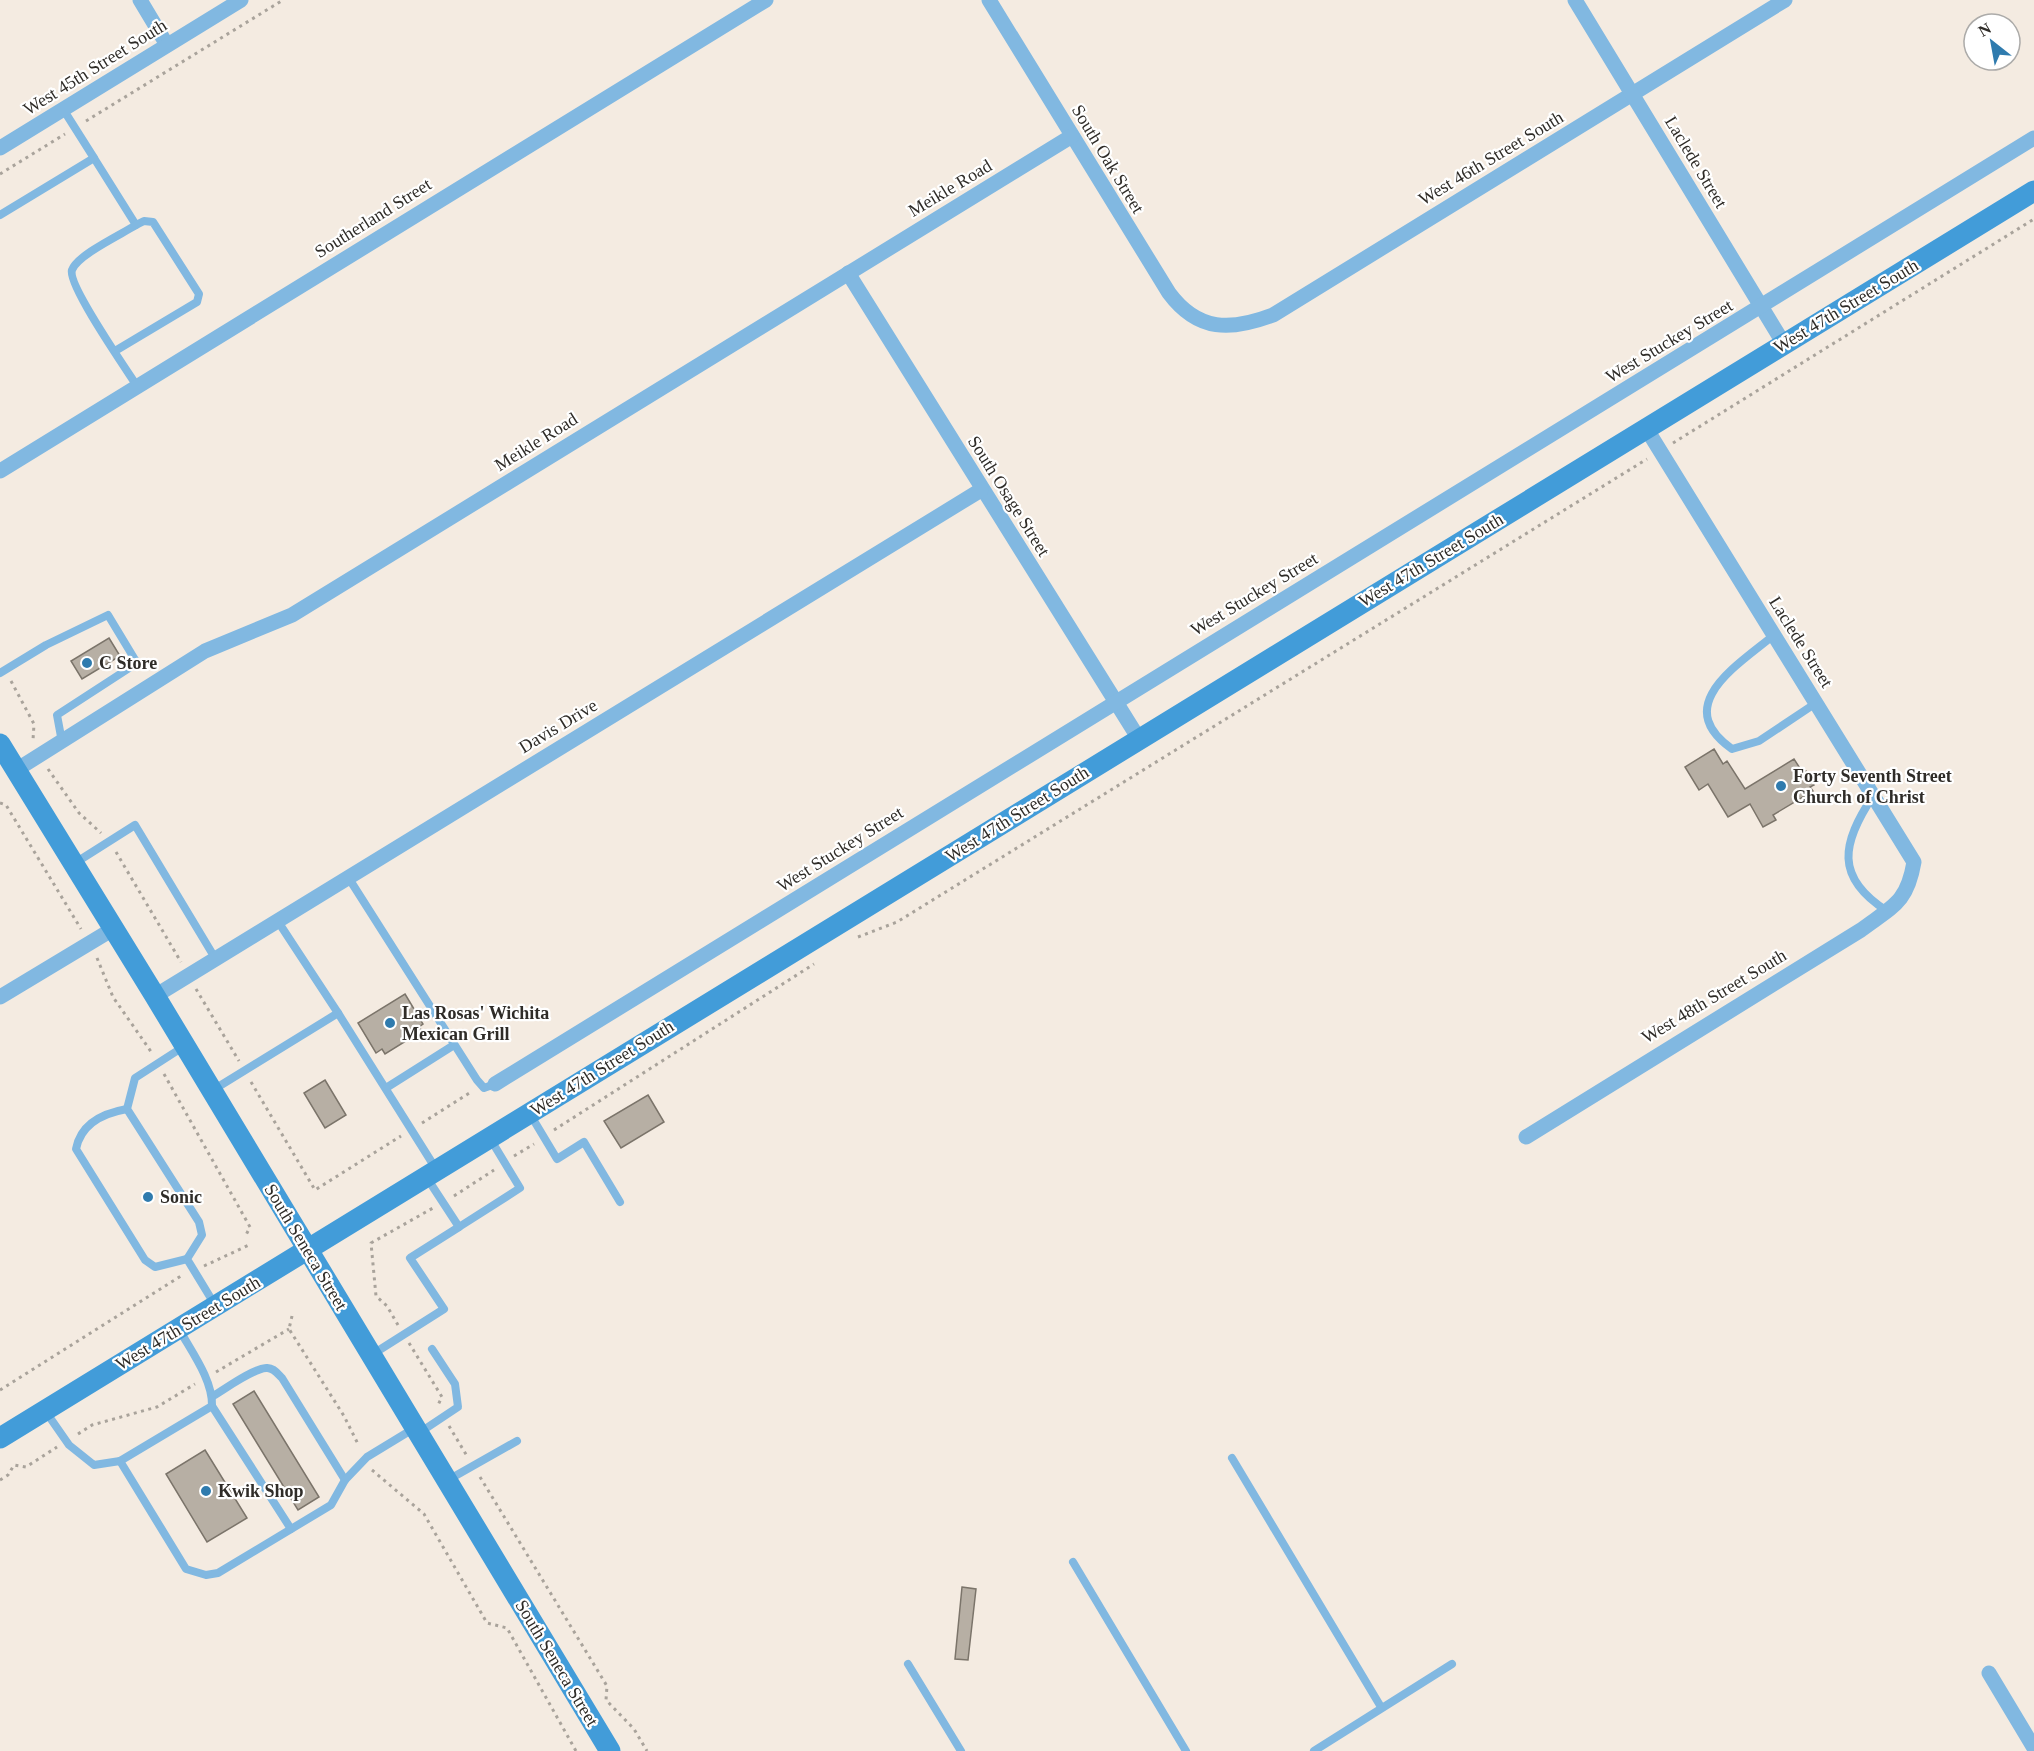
<svg xmlns="http://www.w3.org/2000/svg" width="2034" height="1751" font-family="Georgia,serif">
<style>
.building{fill:#b7afa4;stroke:#7b746a;stroke-width:1.5}
.lines{fill:none;stroke-linecap:round;stroke-linejoin:round}
.path{stroke:#a9a39b;stroke-width:3;stroke-dasharray:3 4.5;stroke-linecap:butt}
.lane{stroke:#81b8e1;stroke-width:8}
.street{stroke:#81b8e1;stroke-width:15}
.secondary{stroke:#429cd9;stroke-width:21}
.poi-dot{fill:#2f7bae;stroke:#fff;stroke-width:2}
.labels{text-anchor:middle;dominant-baseline:central;stroke-width:4.5;stroke-linejoin:round;paint-order:stroke}
.street-label{font-size:18px;fill:#2f2c28;stroke:#fff}
.poi-label{font-size:18px;font-weight:bold;fill:#2f2c28;stroke:#fff;text-anchor:start}
</style>
<rect width="100%" height="100%" fill="#f4ebe1"/>
<!-- building -->
<g class="building">
<polygon points="109,638 120,656 82,679 71,661"/>
<polygon points="1714,749 1723,764 1727,761 1745,789 1794,759 1803,773 1806,771 1814,785 1810,787 1813,791 1773,815 1776,820 1763,827 1750,804 1728,817 1708,784 1699,790 1685,767"/>
<polygon points="405,994 423,1024 419,1027 422,1031 385,1054 382,1049 376,1053 358,1023"/>
<polygon points="325,1080 346,1115 325,1128 304,1093"/>
<polygon points="648,1095 664,1122 621,1148 604,1121"/>
<polygon points="254,1391 319,1497 298,1510 233,1404"/>
<polygon points="205,1450 247,1518 207,1542 166,1474"/>
<polygon points="962,1587 976,1589 968,1660 955,1659"/>
</g>
<g class="lines">
<!-- path -->
<g class="path">
<polyline points="86,121 283,0"/>
<polyline points="0,174 65,134"/>
<polyline points="1673,443 2034,219"/>
<polyline points="11,681 34,724 33,740"/>
<polyline points="48,769 79,813 101,833"/>
<polyline points="0,803 6,805 81,929"/>
<polyline points="116,852 181,962"/>
<polyline points="858,937 897,922 1647,459"/>
<polyline points="97,958 113,997 152,1053"/>
<polyline points="196,989 239,1061"/>
<polyline points="164,1074 250,1227 245,1237"/>
<polyline points="251,1082 315,1190 401,1136"/>
<polyline points="422,1123 471,1092"/>
<polyline points="554,1130 814,964"/>
<polyline points="514,1156 534,1144"/>
<polyline points="454,1196 494,1170"/>
<polyline points="204,1266 249,1245"/>
<polyline points="292,1316 289,1329 344,1416 359,1446"/>
<polyline points="398,1325 387,1306 376,1296 371,1243 433,1208"/>
<polyline points="409,1343 442,1397 438,1405"/>
<polyline points="216,1372 289,1329"/>
<polyline points="0,1390 181,1276"/>
<polyline points="449,1426 467,1456"/>
<polyline points="78,1434 92,1425 157,1407 195,1384"/>
<polyline points="372,1470 424,1514 487,1623 507,1628 576,1751"/>
<polyline points="480,1477 607,1686 606,1700 634,1729 647,1751"/>
<polyline points="0,1480 8,1475 14,1465 26,1467 57,1447"/>
</g>
<!-- lane -->
<g class="lane">
<polyline points="94,158 136,225"/>
<polyline points="0,215 94,158 63,109"/>
<path d="M 115,351 L 197,302 L 199,294 L 153,222 L 144,221 L 136,225 C 122,234 77,255 72,270 C 67,284 126,369 137,386"/>
<path d="M 1774,635 C 1738,665 1670,705 1732,749 L 1759,741 L 1816,703"/>
<polyline points="0,673 46,645 108,615 137,663 57,715 62,742"/>
<path d="M 1873,796 C 1842,843 1834,877 1887,911"/>
<polyline points="75,863 135,825 215,958"/>
<polyline points="348,877 477,1080 484,1088 495,1084"/>
<polyline points="277,920 338,1013"/>
<polyline points="183,1047 135,1078 127,1109 199,1222 202,1235 187,1259 215,1305"/>
<polyline points="386,1088 454,1045"/>
<polyline points="213,1090 338,1013 436,1169"/>
<path d="M 127,1109 C 104,1113 81,1123 76,1149 L 145,1260 L 155,1267 L 187,1259"/>
<polyline points="530,1114 557,1159 584,1142 620,1202"/>
<polyline points="427,1178 459,1227 520,1188 491,1140"/>
<polyline points="373,1354 444,1309 410,1258 459,1227"/>
<path d="M 213,1396 C 225,1389 252,1369 266,1368 C 273,1367 277,1373 282,1378 L 345,1480"/>
<polyline points="212,1406 291,1529"/>
<path d="M 46,1412 L 69,1445 L 94,1465 L 120,1461 L 212,1406 C 213,1380 191,1351 179,1329"/>
<polyline points="419,1433 458,1407 455,1384 432,1349"/>
<polyline points="1232,1458 1381,1707"/>
<polyline points="120,1461 186,1569 206,1575 218,1573 331,1505 345,1480 367,1457 413,1429"/>
<polyline points="448,1480 517,1441"/>
<polyline points="1073,1562 1186,1751"/>
<polyline points="908,1664 961,1751"/>
<polyline points="1314,1751 1452,1664"/>
</g>
<!-- street -->
<g class="street">
<polyline points="140,0 167,45"/>
<path d="M 989,0 L 1169,293 C 1198,332 1231,331 1273,315 L 1785,0"/>
<polyline points="1575,0 1784,344"/>
<polyline points="0,148 241,0"/>
<polyline points="848,273 1139,739"/>
<polyline points="0,471 766,0"/>
<polyline points="16,770 205,651 292,615 1072,136"/>
<polyline points="155,996 981,490"/>
<polyline points="0,997 113,929"/>
<polyline points="495,1084 2034,138"/>
<path d="M 1526,1137 L 1861,930 C 1893,906 1907,903 1914,862 L 1646,428"/>
<polyline points="1989,1673 2034,1748"/>
</g>
<!-- secondary -->
<g class="secondary">
<polyline points="0,744 155,996 610,1751"/>
<polyline points="0,1438 2034,191"/>
</g>
</g>
<!-- markers -->
<g class="poi-dot">
<circle cx="87" cy="663" r="6"/>
<circle cx="1781" cy="786" r="6"/>
<circle cx="390" cy="1023" r="6"/>
<circle cx="148" cy="1197" r="6"/>
<circle cx="206" cy="1491" r="6"/>
</g>
<g class="labels">
<!-- street labels -->
<g class="street-label">
<text transform="translate(95 67) rotate(-32)">West 45th Street South</text>
<text transform="translate(1491 158) rotate(-31)">West 46th Street South</text>
<text transform="translate(1108 159) rotate(59)">South Oak Street</text>
<text transform="translate(1696 162) rotate(59)">Laclede Street</text>
<text transform="translate(950 188) rotate(-31)">Meikle Road</text>
<text transform="translate(373 218) rotate(-32)">Southerland Street</text>
<text transform="translate(1846 306) rotate(-31)">West 47th Street South</text>
<text transform="translate(1669 341) rotate(-31)">West Stuckey Street</text>
<text transform="translate(536 442) rotate(-32)">Meikle Road</text>
<text transform="translate(1009 496) rotate(58)">South Osage Street</text>
<text transform="translate(1431 560) rotate(-31)">West 47th Street South</text>
<text transform="translate(1254 594) rotate(-31)">West Stuckey Street</text>
<text transform="translate(1801 642) rotate(58)">Laclede Street</text>
<text transform="translate(558 726) rotate(-31)">Davis Drive</text>
<text transform="translate(1017 814) rotate(-32)">West 47th Street South</text>
<text transform="translate(840 849) rotate(-32)">West Stuckey Street</text>
<text transform="translate(1714 996) rotate(-31)">West 48th Street South</text>
<text transform="translate(602 1068) rotate(-32)">West 47th Street South</text>
<text transform="translate(306 1247) rotate(59)">South Seneca Street</text>
<text transform="translate(188 1323) rotate(-31)">West 47th Street South</text>
<text transform="translate(557 1663) rotate(59)">South Seneca Street</text>
</g>
<!-- poi labels -->
<g class="poi-label">
<text x="99" y="663">C Store</text>
<text x="1793" y="776">Forty Seventh Street<tspan x="1793" dy="21">Church of Christ</tspan></text>
<text x="402" y="1013">Las Rosas' Wichita<tspan x="402" dy="21">Mexican Grill</tspan></text>
<text x="160" y="1197">Sonic</text>
<text x="218" y="1491">Kwik Shop</text>
</g>
</g>
<!-- north arrow -->
<g transform="translate(1992 42) rotate(329)"><circle r="28" fill="#ffffff" stroke="#acaba9" stroke-width="1.5"/>
<path d="M0-4.5L10 22L0 15L-10 22Z" fill="#2f7bae"/>
<text y="-9" font-size="16" font-weight="bold" text-anchor="middle" fill="#2f2c28">N</text>
</g>
</svg>
